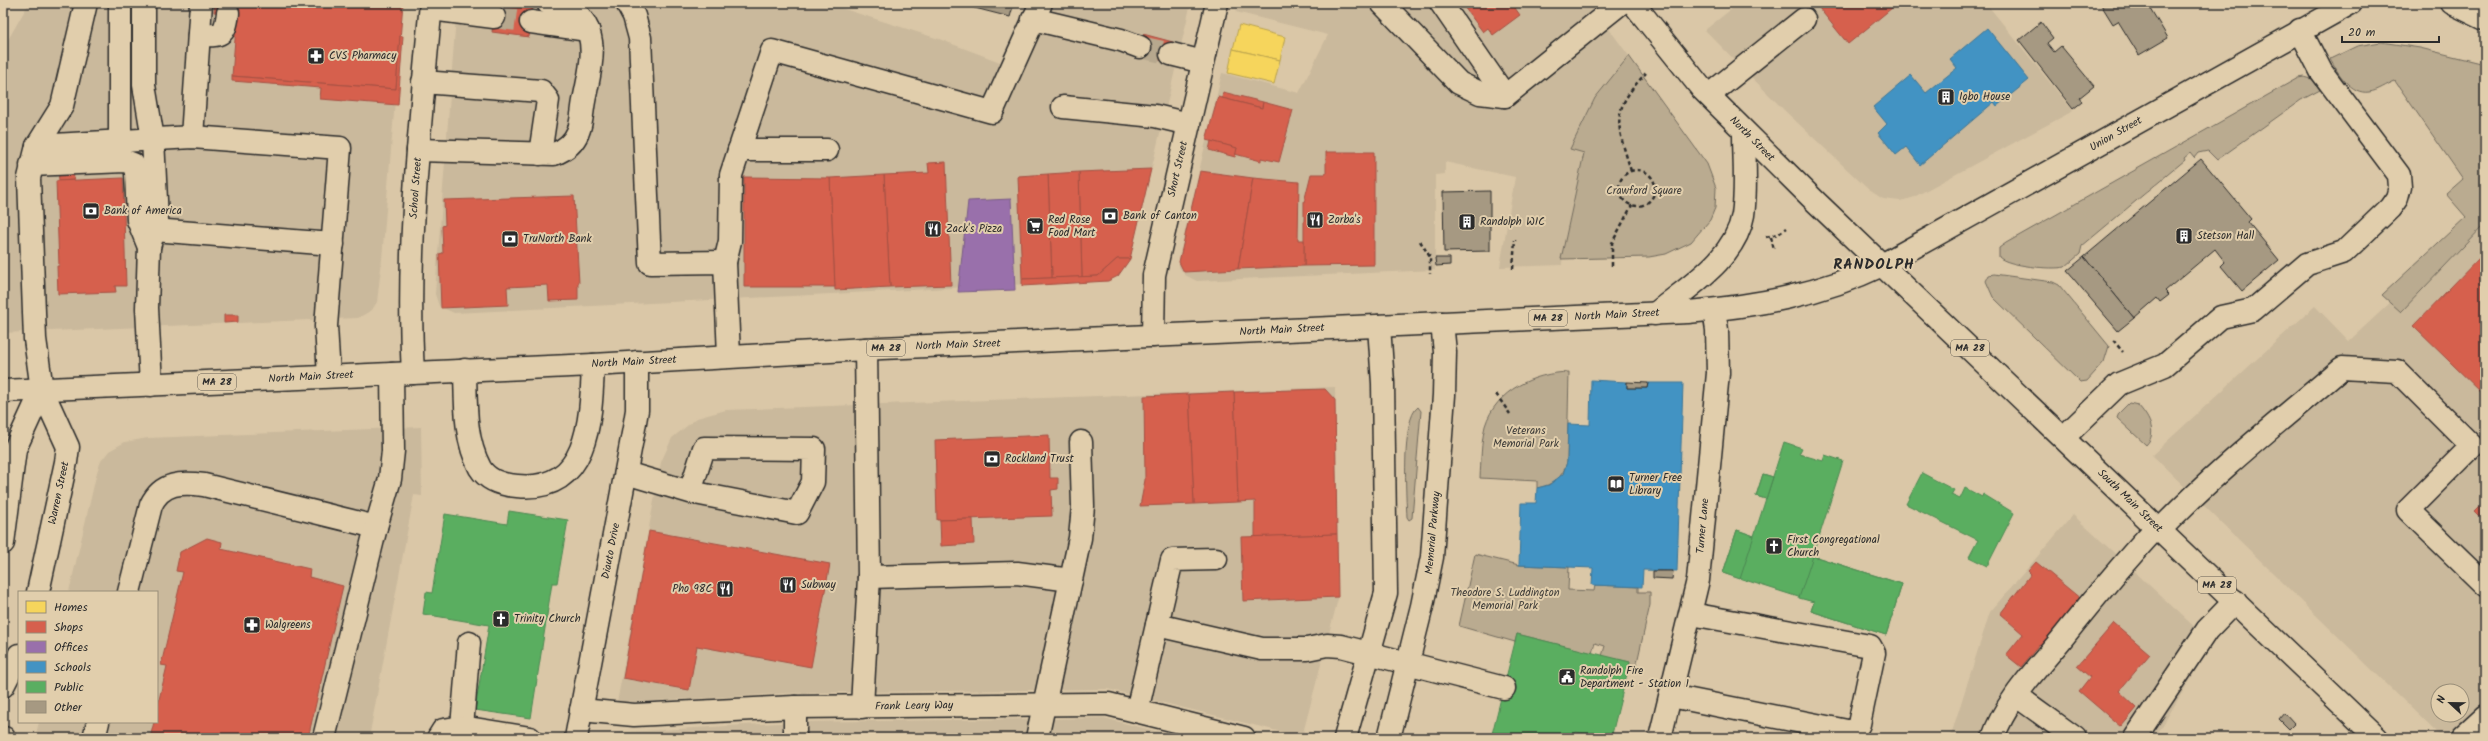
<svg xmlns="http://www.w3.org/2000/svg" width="2488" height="741" font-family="Kalam,sans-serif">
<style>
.built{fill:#cab99c;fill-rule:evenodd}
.green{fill:#baab90;stroke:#726b5e}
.homes{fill:#f6d55c;stroke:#b9a24d}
.shops{fill:#d6604d;stroke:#a35043}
.offices{fill:#9970ab;stroke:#785b85}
.schools{fill:#4393c3;stroke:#3c7495}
.public{fill:#5aae61;stroke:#4c8751}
.building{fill:#a69982;stroke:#2b2b2b}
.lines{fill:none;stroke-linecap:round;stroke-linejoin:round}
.minor-tunnel{stroke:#b7a88e;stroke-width:22;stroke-dasharray:22 11;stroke-linecap:butt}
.minor-casing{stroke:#2b2b2b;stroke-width:25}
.major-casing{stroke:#2b2b2b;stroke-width:25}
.path{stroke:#2b2b2b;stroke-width:2.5;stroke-dasharray:4 3;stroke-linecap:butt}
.minor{stroke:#e1ceac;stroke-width:22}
.major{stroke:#e1ceac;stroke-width:22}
.labels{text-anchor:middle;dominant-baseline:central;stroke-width:4;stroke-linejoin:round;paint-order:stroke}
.shield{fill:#e1ceac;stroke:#625c52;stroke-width:1}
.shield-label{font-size:10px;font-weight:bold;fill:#2b2b2b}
.poi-label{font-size:11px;fill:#2b2b2b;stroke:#e1ceac;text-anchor:start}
.street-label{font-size:11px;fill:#2b2b2b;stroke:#e1ceac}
.park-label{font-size:11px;fill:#403e3a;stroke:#e1ceac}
.district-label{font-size:15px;font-weight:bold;letter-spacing:1px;fill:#2b2b2b;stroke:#e1ceac}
</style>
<rect width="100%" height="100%" fill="#dac7a7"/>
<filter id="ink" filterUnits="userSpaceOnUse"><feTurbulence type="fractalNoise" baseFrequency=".025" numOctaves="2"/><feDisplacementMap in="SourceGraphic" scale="8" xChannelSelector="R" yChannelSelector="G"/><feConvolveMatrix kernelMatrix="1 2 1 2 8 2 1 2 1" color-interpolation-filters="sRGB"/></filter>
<g filter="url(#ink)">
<!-- built -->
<g class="built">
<polygon points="29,3 403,3 382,259 377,302 372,310 358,318 3,333 3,57 5,45"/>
<polygon points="457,3 825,3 939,39 1000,62 1027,3 1191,3 1130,259 1121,272 1108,280 454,313 439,306 435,294"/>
<polygon points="1239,3 1590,3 1629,56 1595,98 1571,149 1584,153 1563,249 1562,265 1500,267 1515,177 1445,162 1445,174 1435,175 1435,270 1197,281 1185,275 1179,267 1179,257 1222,73 1299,93 1328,35 1236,12"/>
<polygon points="1739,3 1986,3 2073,111 1912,198 1900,201 1883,199 1869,190 1784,110 1705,30"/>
<path d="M 2485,204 L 2485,738 L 2442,738 L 2152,455 L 2315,306 L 2349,341 L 2421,274 L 2415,263 ZM 2438,691 L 2462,691 L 2462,715 L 2438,715 Z"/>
<polygon points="1335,387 1338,599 1302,737 1107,689 794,693 617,703 661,462 672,438 697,418 726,410"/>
<polygon points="421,427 422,496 414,495 369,738 35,738 39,722 157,722 157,592 69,592 97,472 101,461 109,451 125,442 148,438"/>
<polygon points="2073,515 2212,643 2155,738 1950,738 1990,612"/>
<polygon points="1104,718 1183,738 611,738 612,733 795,722"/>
</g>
<!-- green -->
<g class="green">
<path d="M 2381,42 L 2420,48 L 2485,64 L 2485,224 L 2401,312 L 2382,295 L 2466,217 L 2446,194 L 2463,179 L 2395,81 C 2387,84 2378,91 2369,92 C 2351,95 2337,72 2330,59 L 2357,46 Z"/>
<polygon points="1629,56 1707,164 1716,188 1715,208 1710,220 1691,242 1666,254 1649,257 1561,259 1584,153 1570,149 1595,98"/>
<path d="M 2304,77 L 2312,79 L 2320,90 L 2301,100 L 2217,160 L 2208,151 L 2198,153 L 2194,158 L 2190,153 L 2184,158 L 2185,160 L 2082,246 L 2080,254 L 2065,267 C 2053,270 2007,266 1999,257 L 1999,248 L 2006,243 L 2298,78 Z"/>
<polygon points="1994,274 2053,282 2059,285 2109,346 2104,362 2087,381 2080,382 1993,297 1986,281 1989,275"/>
<path d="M 1569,372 L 1567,462 C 1563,478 1552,485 1537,488 L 1537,481 L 1480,478 C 1481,461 1481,443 1485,426 C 1496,390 1534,373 1569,372 Z"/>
<path d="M 2129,403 L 2138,405 C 2147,415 2159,432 2146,445 L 2117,418 L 2119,413 Z"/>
<path d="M 1418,407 L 1421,411 L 1412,518 L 1409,520 L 1407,517 C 1406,497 1401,419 1418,407 Z"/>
<polygon points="1475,554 1519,565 1569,567 1568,590 1594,591 1595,585 1638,587 1638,592 1650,592 1650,605 1636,667 1629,665 1630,662 1602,656 1605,646 1595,643 1592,653 1517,634 1515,642 1459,626"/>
</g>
<!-- homes -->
<g class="homes">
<polygon points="1239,25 1285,37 1280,60 1233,49"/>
<polygon points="1233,49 1280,60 1274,84 1228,73"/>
</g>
<!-- shops -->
<g class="shops">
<polygon points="215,3 238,3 237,14 214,12"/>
<polygon points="238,3 403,3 396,89 232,76"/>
<polygon points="496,3 533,7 529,37 492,32"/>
<polygon points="1461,3 1522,3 1515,8 1520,15 1493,35 1488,28 1483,32"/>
<polygon points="1815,3 1898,3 1848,44"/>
<polygon points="1143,34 1173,42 1168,62 1138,55"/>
<polygon points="400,36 403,36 398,105 320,99 321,88 232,81 232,76 396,89"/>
<polygon points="1223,92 1263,102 1262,108 1222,98"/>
<polygon points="1218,97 1262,108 1263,102 1293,110 1279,162 1261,158 1261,161 1235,154 1237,148 1206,140"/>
<polygon points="1211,141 1237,148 1235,157 1209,150"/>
<polygon points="1326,152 1374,152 1374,265 1304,266 1304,202 1311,174 1326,174"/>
<polygon points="946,162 951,285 890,287 884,175 929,173 928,163"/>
<polygon points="58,167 73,167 74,180 59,181"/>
<polygon points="1151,169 1130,259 1117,259 1098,276 1082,277 1079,172"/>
<polygon points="1200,171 1253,178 1238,269 1184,272 1179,262"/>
<polygon points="1079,172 1082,277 1052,278 1048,174"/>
<polygon points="1048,174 1052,278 1022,279 1018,176"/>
<polygon points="884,175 890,287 835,290 830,178"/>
<polygon points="744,177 830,178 835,287 744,287"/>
<polygon points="123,178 126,286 115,286 116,292 58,294 57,266 59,266 56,181"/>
<polygon points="1253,178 1299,182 1298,240 1304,240 1304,266 1238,269"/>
<polygon points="574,196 579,283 578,284 578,300 549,301 548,285 507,287 508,305 441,308 439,254 443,253 442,226 445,225 444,200"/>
<polygon points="2485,252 2485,396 2413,326"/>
<polygon points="1117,259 1130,259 1118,276 1108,281 1022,286 1022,279 1098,276"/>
<polygon points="224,315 238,315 238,322 224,323"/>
<polygon points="1325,389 1335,400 1337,534 1255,537 1255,501 1238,502 1234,392"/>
<polygon points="1234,392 1238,502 1194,504 1189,394"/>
<polygon points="1189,394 1194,504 1140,506 1145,480 1144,396"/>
<polygon points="1049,435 1050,478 1058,478 1058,489 1051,490 1052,516 937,520 935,440"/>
<polygon points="2485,501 2485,521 2475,511"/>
<polygon points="973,519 974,544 941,546 940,520"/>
<polygon points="649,531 830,564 811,667 697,646 689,690 623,678"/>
<polygon points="1337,534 1338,597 1243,601 1241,537"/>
<polygon points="207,538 222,542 221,549 310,569 309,577 343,586 308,738 150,738 154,722 157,722 157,708 167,666 161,665 183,572 176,571 180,552"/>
<polygon points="2036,562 2081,599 2052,633 2055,636 2044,649 2039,645 2021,667 2006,655 2023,634 2000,614 2031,574 2028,571"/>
<polygon points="2114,623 2150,654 2119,691 2137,708 2121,727 2079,691 2090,677 2077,666"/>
</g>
<!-- offices -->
<polygon class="offices" points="1011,199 1015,290 958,292 968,201"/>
<!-- schools -->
<g class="schools">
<polygon points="1987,28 2029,80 1997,106 1994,102 1920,165 1906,147 1896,155 1878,133 1887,124 1873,107 1911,75 1926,93 1957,68 1950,59"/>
<polygon points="1591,380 1627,382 1627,388 1647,388 1648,383 1683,383 1677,571 1643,570 1642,587 1592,585 1593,568 1519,565 1521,503 1536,503 1537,488 1549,485 1563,474 1567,462 1568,424 1590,425"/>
</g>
<!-- public -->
<g class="public">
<polygon points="1784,442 1802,448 1799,454 1823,461 1825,455 1843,461 1813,556 1902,584 1886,635 1811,611 1814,602 1723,573 1737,530 1754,536"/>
<polygon points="1922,473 1954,490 1951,495 1960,499 1965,488 1982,497 1983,494 2014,513 1987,566 1969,557 1978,540 1906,504"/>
<polygon points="1763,474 1773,477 1766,499 1756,496"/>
<polygon points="1763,474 1773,477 1766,499 1756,496"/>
<polygon points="509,511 568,520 557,583 552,583 531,718 475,710 489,625 423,614 426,592 432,593 445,514 507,524"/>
<polygon points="1737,530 1754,536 1740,579 1723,573"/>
<polygon points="1813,556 1902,584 1886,635 1811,611 1814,602 1799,598"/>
<polygon points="1517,634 1630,662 1611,738 1601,738 1576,732 1574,738 1491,738"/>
</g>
<!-- building -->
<g class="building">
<polygon points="968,3 1014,3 1010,17 967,6"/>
<polygon points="2100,3 2147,3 2168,38 2139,55 2118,21 2113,24"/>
<polygon points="2041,22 2053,38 2047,43 2054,52 2061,46 2094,86 2079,98 2082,102 2073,109 2019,40"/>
<polygon points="2201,159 2251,219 2248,222 2279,260 2242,291 2221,266 2225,262 2215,249 2165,291 2169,295 2160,302 2157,298 2134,318 2084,257"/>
<polygon points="1490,191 1490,251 1444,252 1443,192"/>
<polygon points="2084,257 2134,318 2118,331 2067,271"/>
<polygon points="1435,258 1450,258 1450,265 1436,266"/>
<polygon points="1627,382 1648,383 1647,388 1627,388"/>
<polygon points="1653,571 1673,571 1672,579 1653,578"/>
<polygon points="2284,713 2294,724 2289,729 2279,719"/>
</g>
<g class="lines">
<!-- minor-tunnel -->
<g class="minor-tunnel">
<polyline points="494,17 531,22"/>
<polyline points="1140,47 1171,54"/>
</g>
<!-- minor casing -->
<g class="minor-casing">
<g id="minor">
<polyline points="144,3 144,85 153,139 157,220 149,247 147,308 151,385"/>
<polyline points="627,3 634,16 640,38 650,263 725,262 729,356"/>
<polyline points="1382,3 1459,83 1480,93 1505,96 1621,3"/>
<polyline points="1441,3 1505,96"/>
<polyline points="431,9 494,17"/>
<polyline points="1033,19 1121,40 1140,47"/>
<polyline points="531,22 588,30"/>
<path d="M 199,35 C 221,36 225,36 228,13"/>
<polyline points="1171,54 1203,62"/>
<polyline points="423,82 541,91 548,100 540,154"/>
<polyline points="1709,95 1804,19"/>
<polyline points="1063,107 1155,116 1189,124"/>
<polyline points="192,137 201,3"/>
<polyline points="120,141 120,3"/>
<polyline points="37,146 192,137 340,148 326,326 329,376"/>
<path d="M 418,150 L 554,154 C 565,150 574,142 578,132 C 582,123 582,111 584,101 C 589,74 600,42 581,18 C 573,7 561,5 548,3"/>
<polyline points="739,150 827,150"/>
<polyline points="31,165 125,161 133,164 136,172 138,220 149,247"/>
<polyline points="154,230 333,244"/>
<polyline points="725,262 730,241 731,175 772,51 992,112 1041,3"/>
<polyline points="1153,336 1154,275 1217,3"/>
<path d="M 465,370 C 466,403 464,438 480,468 C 488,481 503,485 517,486 C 590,493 591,417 593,365"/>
<path d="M 413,373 C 406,249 420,126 431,3"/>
<polyline points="42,390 35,339 29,178 37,146 62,106 86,3"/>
<polyline points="2064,437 2119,384 2165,365 2221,317 2253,310 2307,264 2344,252 2390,208 2397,198 2400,187 2399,175 2321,71 2300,30"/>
<polyline points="626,473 690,492 797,513 813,482 814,449 704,448 690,492"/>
<path d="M 2160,530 C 2216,471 2280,421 2342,368 L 2397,371 L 2472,446 L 2408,510 L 2485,585"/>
<polyline points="869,577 1017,573 1071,580"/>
<path d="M 129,592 L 151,505 C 162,482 182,482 204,485 L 376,527 L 390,479 L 393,451 L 392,374"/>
<polyline points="1157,625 1262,649 1307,649 1327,645 1341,646 1504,688"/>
<polyline points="1671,696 1847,731 1855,731 1859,724 1874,653 1870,646 1691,614"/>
<polyline points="2017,696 2075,738"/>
<polyline points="862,707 869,577 866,349"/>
<polyline points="581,710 634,715 795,707 1094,704 1108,704 1244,738"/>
<polyline points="1137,711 1172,560 1216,559"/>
<polyline points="462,727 469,643"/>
<polyline points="3,738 4,738"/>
<polyline points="94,738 98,722"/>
<polyline points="324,738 376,527"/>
<polyline points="438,738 443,730 462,727 530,738"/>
<polyline points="576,738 634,428 637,410 637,362"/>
<polyline points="795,738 795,707"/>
<polyline points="1037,738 1080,538 1083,506 1081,442"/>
<polyline points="1345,738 1386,593 1383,383 1379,326"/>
<polyline points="1389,738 1422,606 1432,557 1444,395 1445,352 1442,323"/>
<polyline points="1660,738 1698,580 1718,373 1717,330 1714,310"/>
<path d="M 1993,738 C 2005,702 2036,670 2060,641 C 2091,602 2123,563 2157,527"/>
<polyline points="2135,738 2207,630 2235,601"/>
<polyline points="2461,738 2485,716"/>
</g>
</g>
<!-- major casing -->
<g class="major-casing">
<g id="major">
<polyline points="1633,3 1702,89 1816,202 2377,738"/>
<polyline points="2452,3 2485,19"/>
<path d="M 1655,314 C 1687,287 1735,260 1743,215 C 1747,188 1744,159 1744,132"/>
<path d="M 3,391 L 593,365 L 882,348 L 1688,312 C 1756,306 1820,295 1882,265 L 2351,3"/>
<polyline points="3,543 15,449 42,390"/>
<polyline points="38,592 66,462 68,447 42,390"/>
<polyline points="3,686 19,655"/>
</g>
</g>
<!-- path -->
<g class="path">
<circle cx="1637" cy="188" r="18"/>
<path d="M 1631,171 C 1617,124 1609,112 1646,73"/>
<polyline points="1766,237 1778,234 1787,228"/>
<polyline points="1771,237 1774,250"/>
<polyline points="1420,241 1430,257 1430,274"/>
<polyline points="1612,266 1612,243 1632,205"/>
<polyline points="1513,269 1515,240"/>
<polyline points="2113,340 2123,352"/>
<polyline points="1496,394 1510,414"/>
</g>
<!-- minor -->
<use href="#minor" class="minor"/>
<!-- major -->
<use href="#major" class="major"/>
</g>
</g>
<!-- icons -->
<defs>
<g id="pharmacy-square" transform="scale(0.9)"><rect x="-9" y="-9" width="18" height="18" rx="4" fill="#2b2b2b" stroke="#e1ceac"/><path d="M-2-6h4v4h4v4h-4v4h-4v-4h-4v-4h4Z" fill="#fff"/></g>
<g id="building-square" transform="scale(0.9)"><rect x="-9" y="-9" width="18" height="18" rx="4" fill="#2b2b2b" stroke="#e1ceac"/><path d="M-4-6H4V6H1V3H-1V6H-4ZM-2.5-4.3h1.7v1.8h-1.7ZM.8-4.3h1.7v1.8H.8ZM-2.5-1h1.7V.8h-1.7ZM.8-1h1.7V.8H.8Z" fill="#fff"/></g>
<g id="bank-square" transform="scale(0.9)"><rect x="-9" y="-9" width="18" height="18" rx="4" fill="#2b2b2b" stroke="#e1ceac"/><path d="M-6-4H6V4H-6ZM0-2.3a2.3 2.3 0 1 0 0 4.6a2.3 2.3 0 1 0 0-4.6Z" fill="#fff"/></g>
<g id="restaurant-square" transform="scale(0.9)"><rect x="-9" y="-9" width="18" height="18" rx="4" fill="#2b2b2b" stroke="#e1ceac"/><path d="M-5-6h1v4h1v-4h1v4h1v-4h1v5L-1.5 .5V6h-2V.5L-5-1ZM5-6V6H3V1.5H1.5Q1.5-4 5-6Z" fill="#fff"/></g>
<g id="supermarket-square" transform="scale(0.9)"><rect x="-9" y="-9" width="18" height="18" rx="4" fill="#2b2b2b" stroke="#e1ceac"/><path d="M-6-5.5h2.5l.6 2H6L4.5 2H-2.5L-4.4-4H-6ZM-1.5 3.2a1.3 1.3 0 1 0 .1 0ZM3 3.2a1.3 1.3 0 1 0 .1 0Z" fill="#fff"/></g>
<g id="library-square" transform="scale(0.9)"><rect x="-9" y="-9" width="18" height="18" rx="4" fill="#2b2b2b" stroke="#e1ceac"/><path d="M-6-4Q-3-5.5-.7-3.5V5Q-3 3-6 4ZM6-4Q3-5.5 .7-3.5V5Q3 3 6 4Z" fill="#fff"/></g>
<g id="church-square" transform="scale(0.9)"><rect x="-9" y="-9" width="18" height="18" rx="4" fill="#2b2b2b" stroke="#e1ceac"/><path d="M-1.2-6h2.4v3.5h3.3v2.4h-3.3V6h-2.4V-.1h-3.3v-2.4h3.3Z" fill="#fff"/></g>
<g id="civic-square" transform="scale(0.9)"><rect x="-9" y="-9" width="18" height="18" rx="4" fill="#2b2b2b" stroke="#e1ceac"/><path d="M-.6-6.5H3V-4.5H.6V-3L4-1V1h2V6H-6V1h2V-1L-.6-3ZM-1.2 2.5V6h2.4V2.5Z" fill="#fff"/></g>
</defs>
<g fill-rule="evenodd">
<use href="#pharmacy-square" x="316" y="56"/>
<use href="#building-square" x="1946" y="97"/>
<use href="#bank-square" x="91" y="211"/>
<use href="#bank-square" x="1110" y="216"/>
<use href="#restaurant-square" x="1315" y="220"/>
<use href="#building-square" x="1467" y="222"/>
<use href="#supermarket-square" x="1035" y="226"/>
<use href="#restaurant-square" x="933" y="229"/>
<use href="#building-square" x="2184" y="236"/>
<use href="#bank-square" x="510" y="239"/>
<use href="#bank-square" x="992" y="459"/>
<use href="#library-square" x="1616" y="484"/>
<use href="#church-square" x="1774" y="546"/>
<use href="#restaurant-square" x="788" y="585"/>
<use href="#restaurant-square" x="725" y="589"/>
<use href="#church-square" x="501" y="619"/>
<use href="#pharmacy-square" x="252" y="625"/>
<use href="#civic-square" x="1567" y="677"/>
</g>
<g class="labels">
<!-- shield labels -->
<g class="shield">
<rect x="1529" y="310" width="38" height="16" rx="3"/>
<rect x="867" y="340" width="38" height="16" rx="3"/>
<rect x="1951" y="340" width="38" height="16" rx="3"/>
<rect x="198" y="374" width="38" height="16" rx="3"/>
<rect x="2198" y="577" width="38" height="16" rx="3"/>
</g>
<g class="shield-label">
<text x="1548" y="318">MA 28</text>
<text x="886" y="348">MA 28</text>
<text x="1970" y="348">MA 28</text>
<text x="217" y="382">MA 28</text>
<text x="2217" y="585">MA 28</text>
</g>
<!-- poi labels -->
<g class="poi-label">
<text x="329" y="56">CVS Pharmacy</text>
<text x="1959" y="97">Igbo House</text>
<text x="104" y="211">Bank of America</text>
<text x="1123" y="216">Bank of Canton</text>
<text x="1048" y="220">Red Rose<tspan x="1048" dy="13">Food Mart</tspan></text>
<text x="1328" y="220">Zorba's</text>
<text x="1480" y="222">Randolph WIC</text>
<text x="946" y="229">Zack's Pizza</text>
<text x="2197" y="236">Stetson Hall</text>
<text x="523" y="239">TruNorth Bank</text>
<text x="1005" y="459">Rockland Trust</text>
<text x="1629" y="478">Turner Free<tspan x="1629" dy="13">Library</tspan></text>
<text x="1787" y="540">First Congregational<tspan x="1787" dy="13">Church</tspan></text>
<text x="801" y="585">Subway</text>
<text x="712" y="589" text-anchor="end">Pho 98C</text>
<text x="514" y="619">Trinity Church</text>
<text x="265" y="625">Walgreens</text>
<text x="1580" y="671">Randolph Fire<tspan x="1580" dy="13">Department - Station 1</tspan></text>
</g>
<!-- street labels -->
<g class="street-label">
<text transform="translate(2116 134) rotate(-30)">Union Street</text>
<text transform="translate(1752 139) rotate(45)">North Street</text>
<text transform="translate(1178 169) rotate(-77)">Short Street</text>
<text transform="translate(416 188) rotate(-86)">School Street</text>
<text transform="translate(1617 315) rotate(-3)">North Main Street</text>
<text transform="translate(1282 330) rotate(-3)">North Main Street</text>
<text transform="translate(958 345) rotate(-2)">North Main Street</text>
<text transform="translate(634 362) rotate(-3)">North Main Street</text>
<text transform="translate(311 377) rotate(-3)">North Main Street</text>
<text transform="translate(59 493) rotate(-78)">Warren Street</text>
<text transform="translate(2130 501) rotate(44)">South Main Street</text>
<text transform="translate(1703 526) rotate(-85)">Turner Lane</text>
<text transform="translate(1433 533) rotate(-85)">Memorial Parkway</text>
<text transform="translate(611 551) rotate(-79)">Diauto Drive</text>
<text transform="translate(914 706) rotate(-1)">Frank Leary Way</text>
</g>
<!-- park labels -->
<g class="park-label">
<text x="1644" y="191">Crawford Square</text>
<text x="1526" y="431">Veterans<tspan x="1526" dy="13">Memorial Park</tspan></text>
<text x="1505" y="593">Theodore S. Luddington<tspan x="1505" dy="13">Memorial Park</tspan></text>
</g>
<!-- district labels -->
<g class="district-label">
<text x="1874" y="265">RANDOLPH</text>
</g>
</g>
<!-- margin -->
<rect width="2488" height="741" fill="none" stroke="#e1ceac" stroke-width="16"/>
<rect x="8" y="8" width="2472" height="725" fill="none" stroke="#2b2b2b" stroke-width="1.5" filter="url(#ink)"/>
<!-- legend -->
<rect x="18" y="591" width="140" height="132" fill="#e1ceac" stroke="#988d78"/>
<rect x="26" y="601" width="20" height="12" fill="#f6d55c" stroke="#988d78"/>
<text x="54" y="611" font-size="12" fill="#2b2b2b">Homes</text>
<rect x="26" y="621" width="20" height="12" fill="#d6604d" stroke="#988d78"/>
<text x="54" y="631" font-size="12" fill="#2b2b2b">Shops</text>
<rect x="26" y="641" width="20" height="12" fill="#9970ab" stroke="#988d78"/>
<text x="54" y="651" font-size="12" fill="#2b2b2b">Offices</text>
<rect x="26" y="661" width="20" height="12" fill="#4393c3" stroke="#988d78"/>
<text x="54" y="671" font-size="12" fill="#2b2b2b">Schools</text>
<rect x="26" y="681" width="20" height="12" fill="#5aae61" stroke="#988d78"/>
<text x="54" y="691" font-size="12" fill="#2b2b2b">Public</text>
<rect x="26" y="701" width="20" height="12" fill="#a69982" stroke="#988d78"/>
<text x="54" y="711" font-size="12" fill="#2b2b2b">Other</text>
<!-- north arrow -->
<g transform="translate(2450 703) rotate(292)"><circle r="19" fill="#e1ceac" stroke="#988d78"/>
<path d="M0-3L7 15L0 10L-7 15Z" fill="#2b2b2b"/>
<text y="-6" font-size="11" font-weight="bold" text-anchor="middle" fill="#2b2b2b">N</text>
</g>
<!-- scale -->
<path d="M2342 36v6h97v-6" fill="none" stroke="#2b2b2b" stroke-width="2"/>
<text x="2348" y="36" font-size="12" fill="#2b2b2b" stroke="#e1ceac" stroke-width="3" paint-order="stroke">20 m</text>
</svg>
